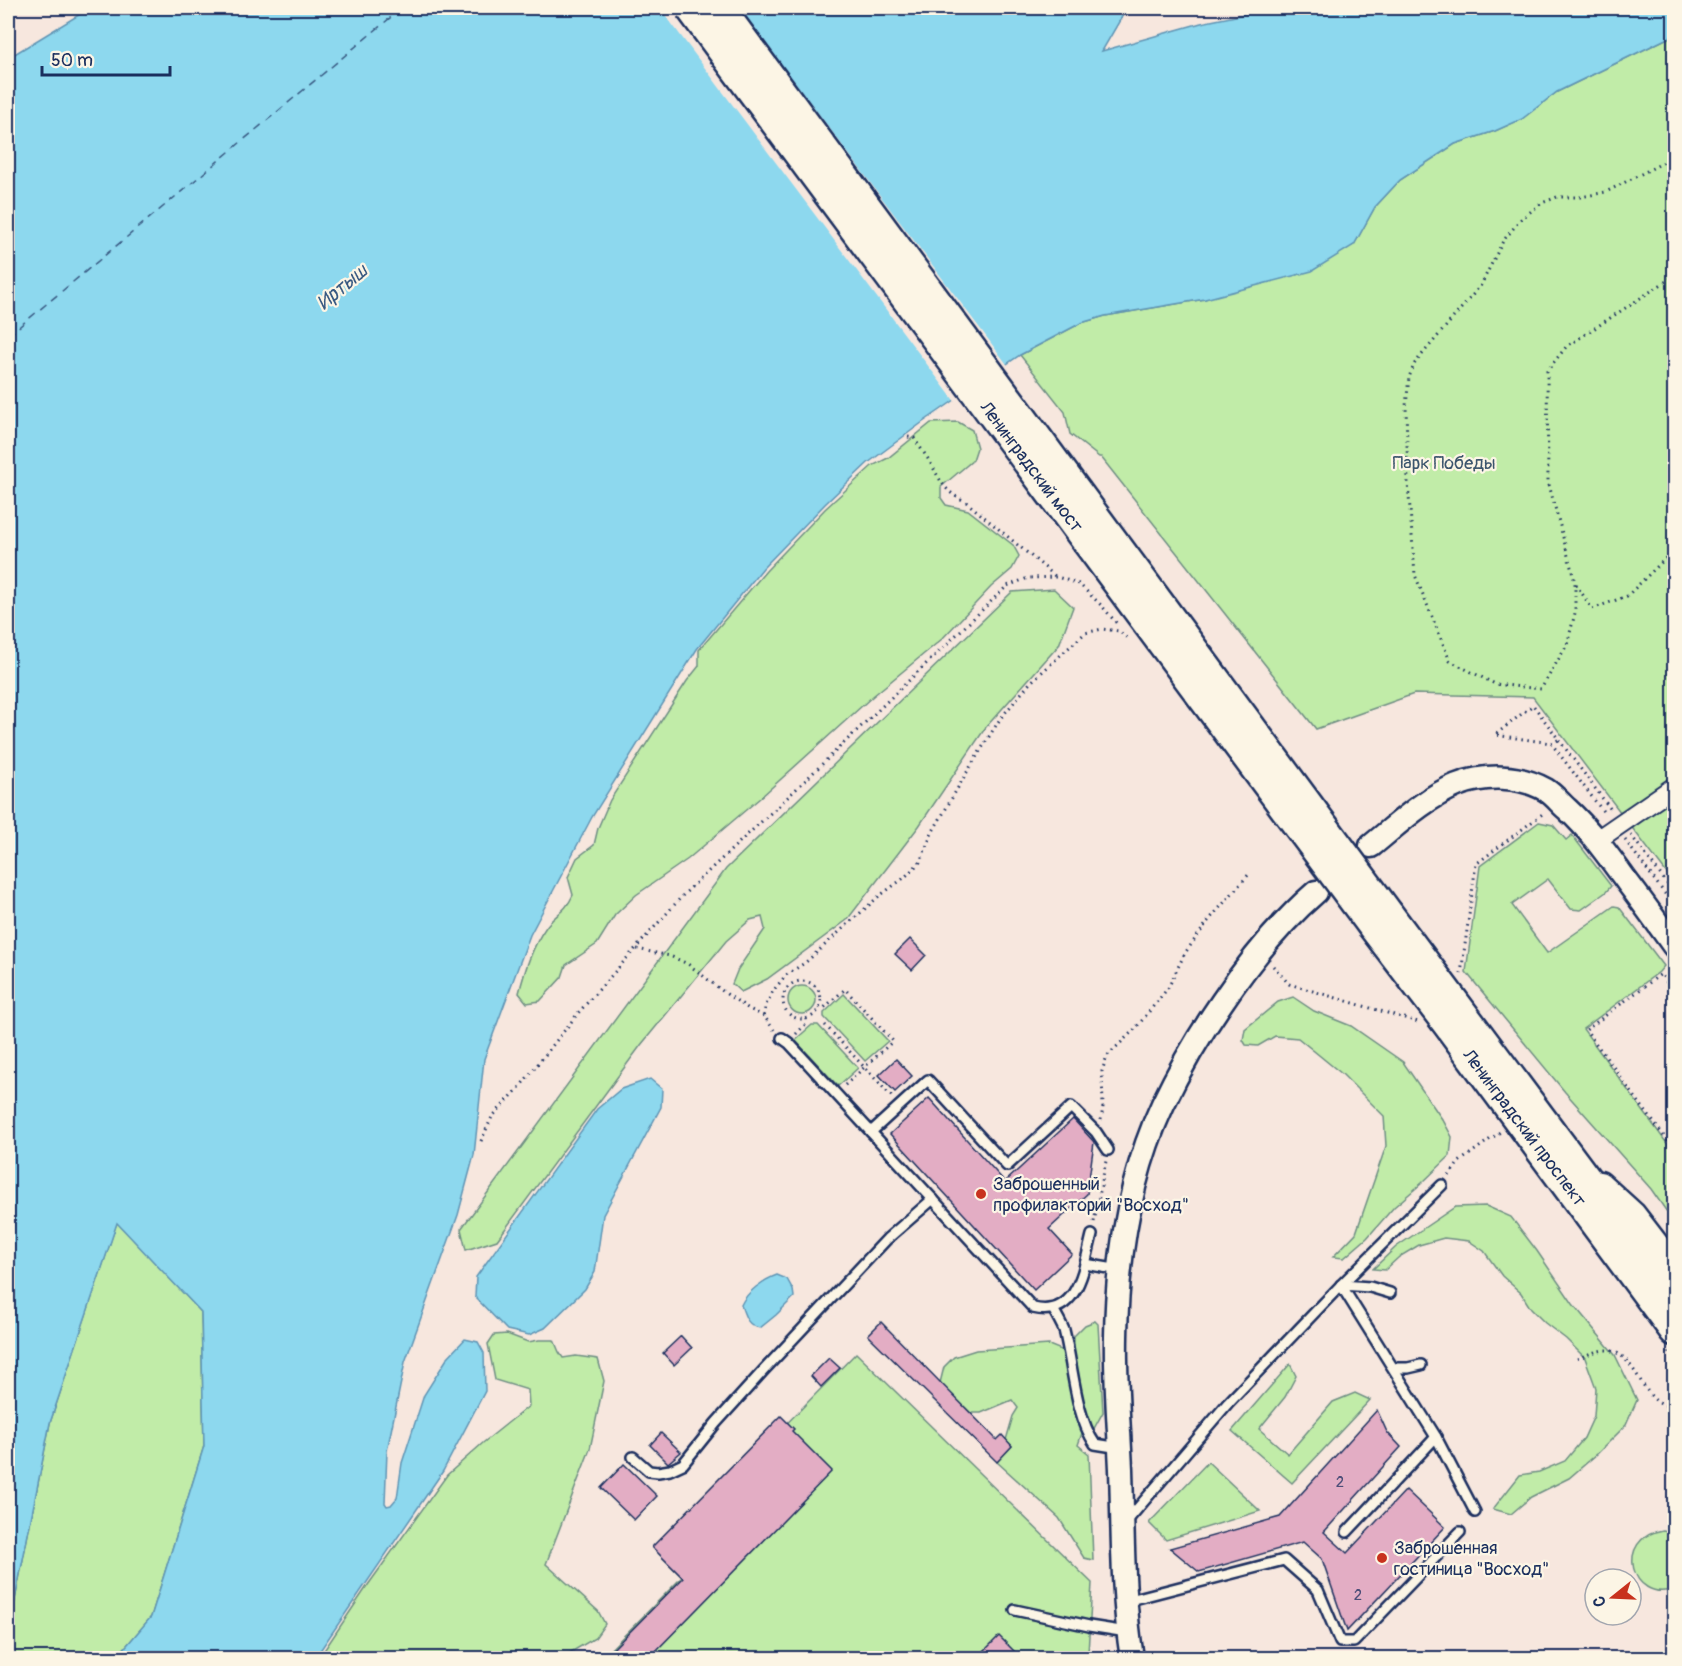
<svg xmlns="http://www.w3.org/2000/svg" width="1682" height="1666" font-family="Pangolin,sans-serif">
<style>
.green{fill:#c1eca8;stroke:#6e8e83;stroke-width:1.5}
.water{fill:#8dd8ee;stroke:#5f94b4;stroke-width:1.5}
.pier{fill:#f7e7de}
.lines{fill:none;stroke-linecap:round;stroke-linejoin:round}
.ferry{stroke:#385982;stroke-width:1.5;stroke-dasharray:8 6;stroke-linecap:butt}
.building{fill:#e3adc4;stroke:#1b2f5e;stroke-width:1.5}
.service-casing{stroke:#1b2f5e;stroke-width:14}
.minor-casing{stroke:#1b2f5e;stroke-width:22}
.tertiary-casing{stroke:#1b2f5e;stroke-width:27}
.primary-casing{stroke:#1b2f5e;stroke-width:33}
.path{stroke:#1b2f5e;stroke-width:3;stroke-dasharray:1.5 4.5;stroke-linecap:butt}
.service{stroke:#fcf5e5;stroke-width:9}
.minor{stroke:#fcf5e5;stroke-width:18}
.tertiary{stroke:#fcf5e5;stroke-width:22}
.primary{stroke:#fcf5e5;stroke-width:28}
.primary-bridge-casing{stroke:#1b2f5e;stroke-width:33;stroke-linecap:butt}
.primary-bridge{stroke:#fcf5e5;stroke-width:28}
.poi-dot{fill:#c8321e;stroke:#fcf5e5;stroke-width:2}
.labels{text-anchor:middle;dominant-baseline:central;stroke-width:4.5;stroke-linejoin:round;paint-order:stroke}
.number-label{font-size:15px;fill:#4d4e78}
.park-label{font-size:18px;fill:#3c556d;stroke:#fcf5e5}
.street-label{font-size:18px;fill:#1b2f5e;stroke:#fcf5e5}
.poi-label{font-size:18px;fill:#1b2f5e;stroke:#fcf5e5;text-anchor:start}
.water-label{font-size:20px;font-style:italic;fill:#385982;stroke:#fcf5e5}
</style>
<rect width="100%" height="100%" fill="#f7e7de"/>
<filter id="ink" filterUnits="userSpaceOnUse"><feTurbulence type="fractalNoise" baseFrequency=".0167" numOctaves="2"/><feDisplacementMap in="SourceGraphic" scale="12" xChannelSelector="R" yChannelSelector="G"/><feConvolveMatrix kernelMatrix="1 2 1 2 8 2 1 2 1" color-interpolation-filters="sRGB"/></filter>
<g filter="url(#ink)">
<!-- green -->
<g class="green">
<polygon points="1674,35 1674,883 1533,697 1414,694 1316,729 1101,457 1099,457 1070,434 1065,412 1020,355 1081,323 1105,316 1205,299 1354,245 1375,207 1400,180 1455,144 1495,131 1521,119 1557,92"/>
<path d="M 958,422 L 972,430 L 977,448 L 973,460 L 941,487 L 941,498 L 946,505 L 968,510 L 1013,545 L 1019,556 L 1012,569 L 991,587 L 942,639 L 873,696 L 760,798 L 688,859 L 636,895 L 615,915 L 597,944 L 566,965 L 562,977 L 540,1001 L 527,1003 L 519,993 C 525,970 532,947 546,927 C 555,914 565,913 573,895 L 568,877 L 577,858 L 594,845 L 598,828 L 610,800 L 687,681 L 699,666 L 699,650 L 766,571 L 825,509 L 872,466 L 888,458 L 931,423 Z"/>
<polygon points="1054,589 1073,607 1059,645 986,727 919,826 847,920 767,979 741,992 732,984 738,969 765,929 762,917 750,920 726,941 641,1045 497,1240 466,1250 461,1229 726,869 1012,592"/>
<polygon points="1539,822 1553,825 1566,840 1572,835 1611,886 1606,892 1581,910 1571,909 1548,879 1512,905 1547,953 1614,906 1619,907 1664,966 1659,972 1583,1029 1674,1153 1674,1222 1651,1189 1565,1092 1466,972 1480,866"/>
<circle cx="802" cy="1000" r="14"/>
<polygon points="844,994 888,1041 865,1061 824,1017 824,1013"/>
<polygon points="1293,997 1314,1011 1351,1026 1403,1062 1444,1122 1452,1137 1450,1156 1422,1183 1394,1207 1367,1238 1344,1258 1333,1257 1356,1233 1386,1146 1384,1116 1342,1074 1298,1038 1275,1036 1258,1046 1246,1045 1243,1040 1245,1029 1278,1002"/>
<polygon points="812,1025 818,1025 858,1068 838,1086 795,1040"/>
<polygon points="1486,1206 1511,1217 1537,1251 1573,1304 1615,1355 1637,1400 1626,1425 1597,1454 1569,1478 1531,1497 1511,1514 1493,1509 1520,1475 1539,1472 1565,1461 1584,1438 1594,1416 1596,1388 1585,1358 1566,1339 1545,1323 1531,1309 1521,1293 1502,1276 1484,1251 1469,1241 1444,1238 1419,1245 1399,1257 1385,1270 1373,1269 1396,1247 1455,1207"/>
<polygon points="117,1222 201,1312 204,1446 151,1617 116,1658 8,1658 8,1635 50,1423"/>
<polygon points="1095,1321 1098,1324 1103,1412 1091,1434 1082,1433 1078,1445 1089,1454 1093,1560 1084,1558 1059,1518 997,1462 1012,1446 1006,1440 1013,1416 1018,1408 1012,1400 981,1413 971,1413 940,1383 944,1367 954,1357 976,1350 1049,1345 1061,1350 1074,1346 1074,1336 1085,1325"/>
<polygon points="507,1334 528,1342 539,1340 554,1340 559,1352 563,1358 576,1356 598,1359 604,1381 590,1449 546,1564 598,1611 605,1624 595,1638 561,1658 319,1658 368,1585 447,1475 484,1442 529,1406 528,1390 495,1380 488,1344 494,1335"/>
<polygon points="856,1353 1092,1583 1088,1654 1083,1658 602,1658 682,1577 659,1554"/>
<polygon points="1290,1364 1296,1376 1285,1397 1259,1429 1288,1454 1333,1402 1355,1393 1370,1400 1292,1483 1232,1431"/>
<polygon points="1208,1462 1260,1511 1166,1540 1149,1523"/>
<path d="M 1663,1530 L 1674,1533 L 1674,1589 C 1631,1604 1613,1538 1663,1530 Z"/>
</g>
<!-- water -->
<g class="water">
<polygon points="90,8 1127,8 1102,51 1201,23 1275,8 1674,8 1674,35 1557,92 1522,119 1495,131 1455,144 1400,180 1375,207 1354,245 1312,271 1205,299 1105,316 1081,323 1020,355 923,422 868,463 825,504 763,568 697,649 592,817 530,935 484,1059 474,1155 458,1215 405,1362 387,1451 385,1503 387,1506 391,1505 397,1498 402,1463 424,1395 448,1357 465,1339 478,1342 484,1353 485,1391 443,1471 315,1658 116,1658 151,1617 204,1446 201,1312 117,1223 50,1423 8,1635 8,58"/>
<polygon points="650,1079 662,1089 661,1107 603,1215 595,1272 585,1289 545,1328 529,1335 507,1330 475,1297 476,1277 597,1109 621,1089"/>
<path d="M 777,1275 L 787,1279 L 793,1290 L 794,1297 L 776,1315 L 760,1328 C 747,1326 745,1316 741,1305 C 747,1292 763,1280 777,1275 Z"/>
</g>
<!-- pier -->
<polygon class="pier" points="660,8 739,8 1009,367 956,403"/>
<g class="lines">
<!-- ferry -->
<polyline class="ferry" points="8,336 402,8"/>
</g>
<!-- building -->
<g class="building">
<polygon points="910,939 926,955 912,970 895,954"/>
<polygon points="896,1059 912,1076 895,1092 879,1075"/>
<polygon points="929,1098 1005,1182 1073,1119 1094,1142 1087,1194 1049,1229 1072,1254 1034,1290 890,1134"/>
<polygon points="881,1322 997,1440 1002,1435 1012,1446 997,1462 868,1335"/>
<polygon points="681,1336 692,1348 674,1365 663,1353"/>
<polygon points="829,1358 840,1368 821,1387 811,1376"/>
<polygon points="1377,1410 1387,1432 1401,1447 1324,1532 1347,1553 1406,1490 1445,1527 1347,1631 1322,1559 1303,1542 1199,1572 1170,1548 1280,1517"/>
<polygon points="781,1416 794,1429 792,1431 832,1471 648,1659 603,1659 683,1578 652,1547"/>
<polygon points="661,1433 681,1452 668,1463 650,1445"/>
<polygon points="624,1464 657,1496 634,1520 601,1488"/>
<polygon points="999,1636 1022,1659 976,1659"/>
</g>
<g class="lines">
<!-- service casing -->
<g class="service-casing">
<g id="service">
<path d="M 782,1038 L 789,1043 L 1033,1308 C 1079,1319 1084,1266 1092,1235"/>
<polyline points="871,1132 928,1080 1007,1166 1071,1107 1096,1132 1108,1150"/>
<polyline points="1085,1264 1120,1270"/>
<polyline points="1341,1285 1436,1437 1475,1512"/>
<polyline points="1341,1285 1370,1287 1390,1293"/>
<path d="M 1053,1309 C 1057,1316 1061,1323 1064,1330 C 1073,1365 1075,1415 1095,1444 L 1120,1448"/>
<polyline points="1394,1368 1408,1368 1421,1365"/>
<polyline points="633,1457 649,1471 658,1472 670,1470 683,1464 716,1423 763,1371 887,1239 933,1199"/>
<polyline points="1126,1522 1228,1403 1341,1285 1442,1185"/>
<polyline points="1347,1532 1436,1437"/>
<polyline points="1126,1601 1284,1560 1318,1590 1340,1642 1354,1642 1460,1532"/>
<polyline points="1015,1610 1089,1626 1127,1632"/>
</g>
</g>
<!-- minor casing -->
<g class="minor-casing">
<polyline id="minor" points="1597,840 1674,787"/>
</g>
<!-- tertiary casing -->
<g class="tertiary-casing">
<g id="tertiary">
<path d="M 1371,846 C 1398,824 1425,798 1457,785 C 1486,774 1520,775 1546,790 C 1554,795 1560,803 1567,809 C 1591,831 1609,857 1628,883 C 1644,904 1659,925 1674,946"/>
<polyline points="1600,1183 1634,1214 1674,1266"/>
<path d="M 1132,1658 C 1122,1596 1123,1532 1121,1469 C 1119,1425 1115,1381 1116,1337 C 1117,1259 1130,1175 1163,1104 C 1180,1068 1200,1034 1222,1002 C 1249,962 1279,924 1316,892"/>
</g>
</g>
<!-- primary casing -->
<g class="primary-casing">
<g id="primary">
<polyline points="1389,914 1674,1296"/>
<polyline points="1372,926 1447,1024 1674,1331"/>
</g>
</g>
<!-- path -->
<g class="path">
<polyline points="1674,157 1606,192 1581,197 1557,197 1542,203 1521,219 1503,241 1481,285 1415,363 1409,377 1406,406 1408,483 1415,575 1450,661 1495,684 1541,689 1567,645 1575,613 1575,582 1548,481 1547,371 1566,347 1674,276"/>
<path d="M 908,437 L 914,438 C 919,446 925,454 930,462 C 941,481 944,492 965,501 L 1055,576"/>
<polyline points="1576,584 1592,609 1627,596 1674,550"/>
<polyline points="1558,740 1551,743 1495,735 1533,705 1612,811"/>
<polyline points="1551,743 1605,814"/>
<polyline points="1631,835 1674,893"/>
<polyline points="1625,840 1674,906"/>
<polyline points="637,949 670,956 688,964 725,993 749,1009 764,1016 774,1030"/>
<polyline points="1273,966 1289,984 1418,1022"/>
<polyline points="1461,974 1476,864 1545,812"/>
<circle cx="802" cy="1000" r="19"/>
<polyline points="1674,992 1661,974 1586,1030 1674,1150"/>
<polyline points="819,1007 824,1008 845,989 893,1041 844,1086"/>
<polyline points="764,1016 765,1007 773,991 786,975 806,962 878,897 904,878 920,862 932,833 964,777 1000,719 1030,683 1085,633 1102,629 1119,631 1129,640"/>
<polyline points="825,1025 893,1098"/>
<polyline points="796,1034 806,1024 806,1019"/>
<polyline points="1101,1120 1103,1107 1102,1071 1107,1056 1135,1029 1168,988 1185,953 1209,920 1249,874"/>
<polyline points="481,1141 492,1117 519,1088 579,1012 684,894 791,794 1007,586 1028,578 1057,577 1079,584 1102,606 1118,625"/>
<polyline points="1449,1176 1459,1162 1500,1132"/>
<polyline points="1094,1222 1106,1161"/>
<polyline points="1668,1352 1674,1360"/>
<path d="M 1577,1359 C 1586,1355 1595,1351 1604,1350 C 1638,1348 1644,1415 1674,1404"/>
</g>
<!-- service -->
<use href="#service" class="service"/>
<!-- minor -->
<use href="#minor" class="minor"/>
<!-- tertiary -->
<use href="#tertiary" class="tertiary"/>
<!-- primary -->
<use href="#primary" class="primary"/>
<!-- primary-bridge casing -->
<g class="primary-bridge-casing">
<g id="primary-bridge">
<polyline points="690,8 1372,926"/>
<polyline points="720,8 1389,914"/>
</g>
</g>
<!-- primary-bridge -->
<use href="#primary-bridge" class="primary-bridge"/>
</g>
</g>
<!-- markers -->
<g class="poi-dot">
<circle cx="981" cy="1194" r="6"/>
<circle cx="1382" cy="1558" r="6"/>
</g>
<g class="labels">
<!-- number labels -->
<g class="number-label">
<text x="1340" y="1482">2</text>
<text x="1358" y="1595">2</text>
</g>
<!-- park labels -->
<g class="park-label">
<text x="1444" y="463">Парк Победы</text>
</g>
<!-- street labels -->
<g class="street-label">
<text transform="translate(1031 467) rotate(53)">Ленинградский мост</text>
<text transform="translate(1524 1128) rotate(53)">Ленинградский проспект</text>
</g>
<!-- poi labels -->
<g class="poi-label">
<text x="993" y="1184">Заброшенный<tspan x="993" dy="21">профилакторий "Восход"</tspan></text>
<text x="1394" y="1548">Заброшенная<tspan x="1394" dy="21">гостиница "Восход"</tspan></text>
</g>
<!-- water labels -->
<g class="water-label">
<text transform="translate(342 287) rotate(-40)">Иртыш</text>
</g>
</g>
<!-- margin -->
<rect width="1682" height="1666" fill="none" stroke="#fcf5e5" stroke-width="30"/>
<rect x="15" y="15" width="1652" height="1636" fill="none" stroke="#1b2f5e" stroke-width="2" filter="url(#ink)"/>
<!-- north arrow -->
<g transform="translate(1613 1597) rotate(252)"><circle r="28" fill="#fcf5e5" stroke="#a2a6af" stroke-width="1.5"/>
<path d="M0-4.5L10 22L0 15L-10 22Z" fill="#c8321e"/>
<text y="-9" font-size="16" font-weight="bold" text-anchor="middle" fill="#1b2f5e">С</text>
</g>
<!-- scale -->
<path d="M42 66v9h128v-9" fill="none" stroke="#1b2f5e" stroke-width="3"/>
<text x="51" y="66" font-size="18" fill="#1b2f5e" stroke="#fcf5e5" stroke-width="4.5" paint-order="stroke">50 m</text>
</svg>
